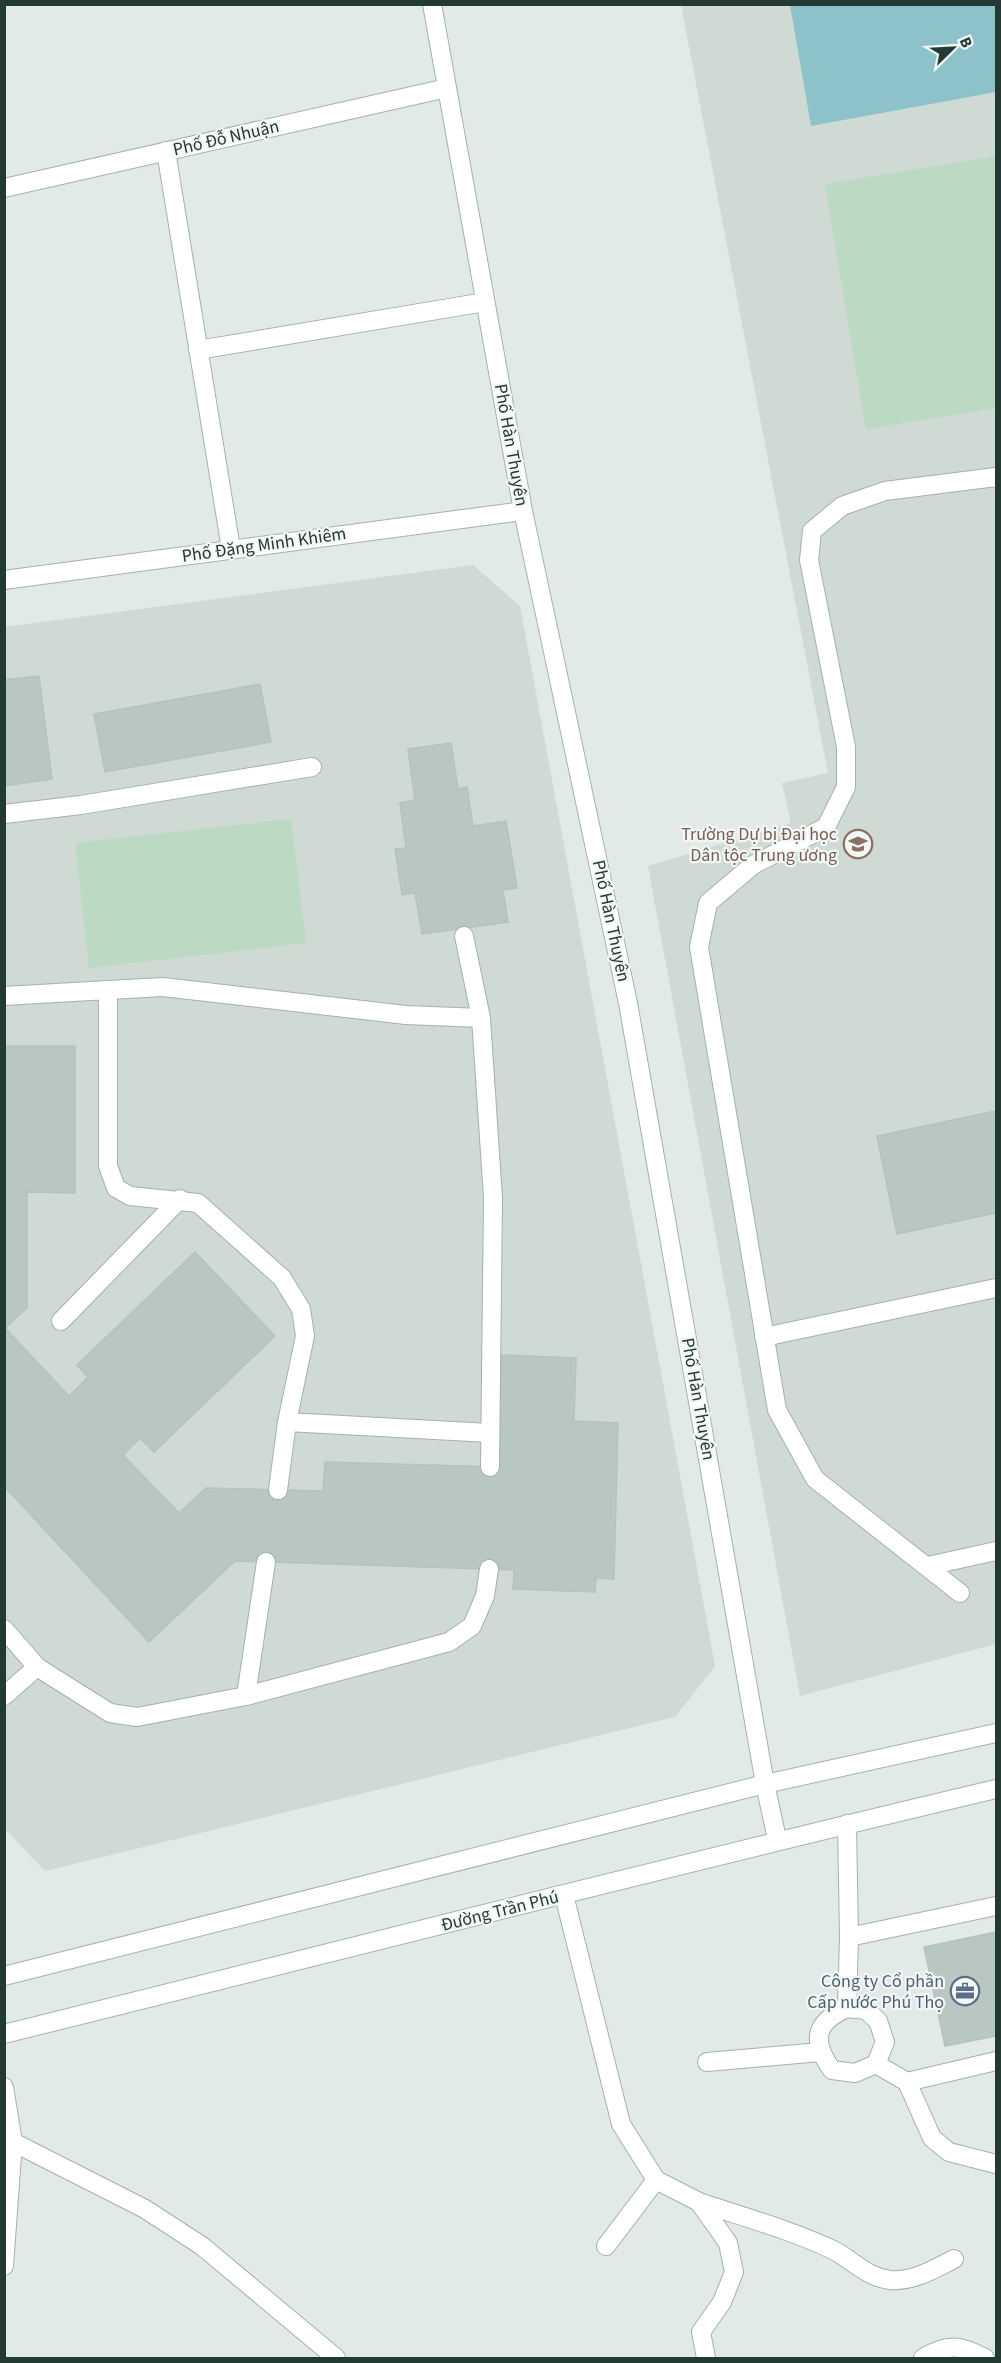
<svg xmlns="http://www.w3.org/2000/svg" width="1001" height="2363" font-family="'Source Sans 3',sans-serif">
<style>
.built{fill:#cfdad5}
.green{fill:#bbd9c3}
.water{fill:#8dc2cb}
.building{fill:#b9c7c2;stroke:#b4c3bc;stroke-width:1.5}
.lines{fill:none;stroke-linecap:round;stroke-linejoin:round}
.lane-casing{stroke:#a4b1ad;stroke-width:20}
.street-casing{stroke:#a4b1ad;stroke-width:20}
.secondary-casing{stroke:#a1b5ad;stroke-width:20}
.lane{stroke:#fff;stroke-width:18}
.street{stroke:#fff;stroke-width:18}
.secondary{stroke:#fff;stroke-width:18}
.labels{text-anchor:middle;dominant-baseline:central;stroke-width:4.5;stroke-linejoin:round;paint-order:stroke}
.street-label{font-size:18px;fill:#233933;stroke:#f1f7f4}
.education-label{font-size:18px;fill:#785e54;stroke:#f1f7f4;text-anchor:end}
.service-label{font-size:18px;fill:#4e5e75;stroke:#f1f7f4;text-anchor:end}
</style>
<rect width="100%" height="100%" fill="#e1eae6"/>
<!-- built -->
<g class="built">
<polygon points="681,5 996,5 996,1644 800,1696 648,866 791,823 782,783 828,773"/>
<polygon points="473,565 520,606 715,1666 675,1717 45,1871 5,1829 4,627"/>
</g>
<!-- green -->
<g class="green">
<polygon points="996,156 996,408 866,429 825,184"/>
<polygon points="291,819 306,943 89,968 75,843"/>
</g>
<!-- water -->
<polygon class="water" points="790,5 996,5 996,92 811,126"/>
<!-- building -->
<g class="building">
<polygon points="39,676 52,779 4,786 4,680"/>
<polygon points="260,684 271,742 105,772 94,714"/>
<polygon points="451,743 458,789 467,787 473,826 506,821 517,888 503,890 508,922 422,934 415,893 402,895 395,849 406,848 400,803 415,800 408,749"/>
<polygon points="4,1046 75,1046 75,1193 27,1192 27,1308 5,1328 69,1396 88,1377 77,1365 195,1252 275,1336 154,1452 140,1438 123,1455 179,1513 206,1488 323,1491 325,1462 498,1467 501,1355 576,1358 574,1421 618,1423 614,1579 596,1578 595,1592 513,1589 514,1570 235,1561 149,1642 4,1486"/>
<polygon points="996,1111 996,1213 897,1234 877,1136"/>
<polygon points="996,1932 996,2036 945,2046 924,1947"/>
</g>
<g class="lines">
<!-- lane casing -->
<g class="lane-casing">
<g id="lane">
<polyline points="4,814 81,805 312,767"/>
<polyline points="464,936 481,1018 493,1198 490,1467"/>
<polyline points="108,990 163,987 406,1015 481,1018"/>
<polyline points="4,996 108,990 108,1166 116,1188 130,1196 198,1203 282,1278 301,1309 305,1336 287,1422 490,1433"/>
<polyline points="61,1321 180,1199"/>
<polyline points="764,1337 996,1288"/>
<polyline points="278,1490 287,1422"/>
<polyline points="928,1566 996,1551"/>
<polyline points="960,1593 815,1479 777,1410 699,947 708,903 753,865 826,827 846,787 846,747 809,560 812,531 842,506 885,491 996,477"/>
<polyline points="4,1629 37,1667"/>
<polyline points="4,1696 37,1667 110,1713 137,1717 246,1696 449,1642 472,1626 485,1596 489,1569"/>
<polyline points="246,1696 266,1562"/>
<polyline points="849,1937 996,1906"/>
<path d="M 847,2008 L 866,2010 L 878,2021 L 885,2042 L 876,2064 L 855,2073 L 832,2070 C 812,2042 813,2023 847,2008 Z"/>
<polyline points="847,2008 849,1937 847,1824"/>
<polyline points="707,2062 820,2052"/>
<polyline points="876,2064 907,2082 996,2061"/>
<polyline points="907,2082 932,2138 949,2152 996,2164"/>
<path d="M 699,2202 C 743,2217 791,2230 833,2250 C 853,2260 866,2277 890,2280 C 913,2282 934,2269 954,2259"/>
<polyline points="606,2246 656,2180"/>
</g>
</g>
<!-- street casing -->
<g class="street-casing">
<g id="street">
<polyline points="432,4 523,511 628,1003 765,1784 777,1839"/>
<polyline points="166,151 231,549"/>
<polyline points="4,188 447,88"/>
<polyline points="198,350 485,302"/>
<polyline points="4,580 523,511"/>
<polyline points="564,1895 621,2124 656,2180 699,2202 728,2243 734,2272 722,2302 701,2332 706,2358"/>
<polyline points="4,2087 13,2142 4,2266"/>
<polyline points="13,2142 145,2209 202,2246 336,2358"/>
<path d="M 923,2358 C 948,2343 960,2345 985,2358"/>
</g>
</g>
<!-- secondary casing -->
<g class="secondary-casing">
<g id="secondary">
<polyline points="4,1976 765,1784 996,1733"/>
<path d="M 4,2034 C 335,1952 665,1867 996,1789"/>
</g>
</g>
<!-- lane -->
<use href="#lane" class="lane"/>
<!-- street -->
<use href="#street" class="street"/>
<!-- secondary -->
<use href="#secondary" class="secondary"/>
</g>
<!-- icons -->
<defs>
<g id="school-ring" transform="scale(1.5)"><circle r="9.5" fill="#f1f7f4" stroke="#8d6e63" stroke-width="1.5"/><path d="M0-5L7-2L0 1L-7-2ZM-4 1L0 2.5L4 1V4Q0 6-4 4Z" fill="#8d6e63"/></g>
<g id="office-ring" transform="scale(1.5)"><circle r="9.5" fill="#f1f7f4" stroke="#5c6f8a" stroke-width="1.5"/><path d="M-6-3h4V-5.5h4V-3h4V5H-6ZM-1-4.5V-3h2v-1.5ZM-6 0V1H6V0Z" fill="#5c6f8a"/></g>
</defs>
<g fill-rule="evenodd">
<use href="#school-ring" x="858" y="844"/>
<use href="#office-ring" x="965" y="1991"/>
</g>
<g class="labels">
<!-- street labels -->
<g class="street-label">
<text transform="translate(226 138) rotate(-13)">Phố Đỗ Nhuận</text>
<text transform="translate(511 445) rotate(80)">Phố Hàn Thuyên</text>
<text transform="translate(264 545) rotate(-8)">Phố Đặng Minh Khiêm</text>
<text transform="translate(611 921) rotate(78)">Phố Hàn Thuyên</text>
<text transform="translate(698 1399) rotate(80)">Phố Hàn Thuyên</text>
<text transform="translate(500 1911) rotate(-14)">Đường Trần Phú</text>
</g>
<!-- education labels -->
<g class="education-label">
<text x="837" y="834">Trường Dự bị Đại học<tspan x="837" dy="21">Dân tộc Trung ương</tspan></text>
</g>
<!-- service labels -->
<g class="service-label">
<text x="944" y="1981">Công ty Cổ phần<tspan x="944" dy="21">Cấp nước Phú Thọ</tspan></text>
</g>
</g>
<!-- border -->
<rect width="1001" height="2363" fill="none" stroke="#233933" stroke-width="12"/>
<!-- north arrow -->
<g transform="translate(953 48) rotate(66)" stroke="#f1f7f4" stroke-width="4.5" paint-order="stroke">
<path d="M0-4.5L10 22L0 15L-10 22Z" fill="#233933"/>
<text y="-9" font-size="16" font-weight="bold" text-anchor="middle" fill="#233933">B</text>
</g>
</svg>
